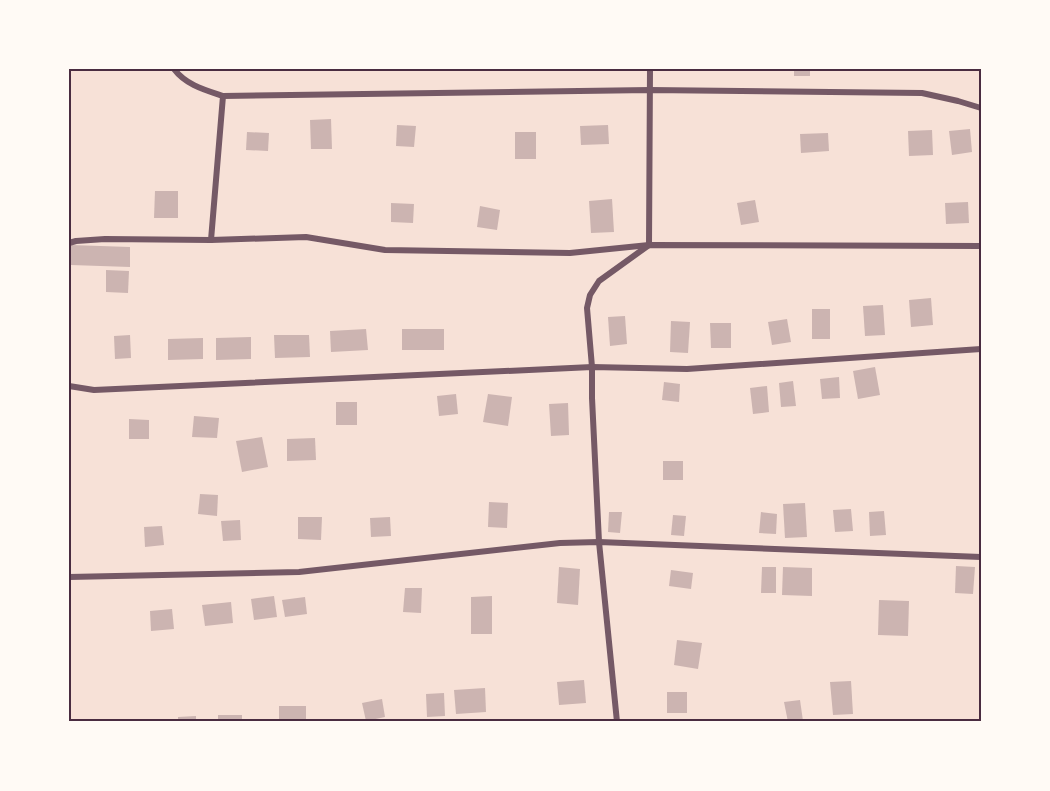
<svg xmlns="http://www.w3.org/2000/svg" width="1050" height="791" font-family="'Source Sans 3',sans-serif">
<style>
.building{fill:#ccb4b1}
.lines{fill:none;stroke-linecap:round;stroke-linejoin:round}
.minor{stroke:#755966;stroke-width:6}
.neatline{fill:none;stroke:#4a2c40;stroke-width:2}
</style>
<rect width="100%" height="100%" fill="#f7e1d7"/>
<!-- building -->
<g class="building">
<rect x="794" y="69" width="16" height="7"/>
<polygon points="331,119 332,149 311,149 310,120"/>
<polygon points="397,125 416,126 414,147 396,146"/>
<polygon points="608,125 609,144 581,145 580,126"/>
<polygon points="970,129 972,152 952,155 949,131"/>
<polygon points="932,130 933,155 909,156 908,131"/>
<polygon points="247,132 269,133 268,151 246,150"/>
<rect x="515" y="132" width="21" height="27"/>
<polygon points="828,133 829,151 801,153 800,134"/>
<polygon points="155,191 178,191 178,218 154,218"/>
<polygon points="612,199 614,232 591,233 589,201"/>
<polygon points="755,200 759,222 741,225 737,203"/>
<polygon points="968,202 969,223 946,224 945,203"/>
<polygon points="391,203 414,204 413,223 391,222"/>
<polygon points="480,206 500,210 497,230 477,227"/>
<polygon points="71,245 130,247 130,267 71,265"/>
<polygon points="106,270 129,271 128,293 106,292"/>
<polygon points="931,298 933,325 911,327 909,300"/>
<polygon points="883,305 885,335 865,336 863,306"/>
<rect x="812" y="309" width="18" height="30"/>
<polygon points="625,316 627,344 610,346 608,317"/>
<polygon points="787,319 791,342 772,345 768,322"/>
<polygon points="671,321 690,322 688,353 670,352"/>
<polygon points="710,323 731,323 731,348 711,348"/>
<polygon points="366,329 368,350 331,352 330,331"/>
<rect x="402" y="329" width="42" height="21"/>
<polygon points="130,335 131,358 115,359 114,336"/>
<polygon points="274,335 309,335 310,357 275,358"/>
<polygon points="251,337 251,359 216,360 216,338"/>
<polygon points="203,338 203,359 168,360 168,339"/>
<polygon points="875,367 880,395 858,399 853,371"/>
<polygon points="839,377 840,398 822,399 820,379"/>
<polygon points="793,381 796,406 781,407 779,383"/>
<polygon points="664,382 680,384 679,402 662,400"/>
<polygon points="767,386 769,412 753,414 750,388"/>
<polygon points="456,394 458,414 439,416 437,396"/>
<polygon points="488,394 512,397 508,426 483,422"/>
<rect x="336" y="402" width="21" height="23"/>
<polygon points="568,403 569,435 551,436 549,404"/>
<polygon points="194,416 219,418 217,438 192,437"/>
<polygon points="129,419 149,420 149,439 129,439"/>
<polygon points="262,437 268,467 242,472 236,441"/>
<polygon points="315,438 316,460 287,461 287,439"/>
<rect x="663" y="461" width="20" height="19"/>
<polygon points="200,494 218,495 217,516 198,514"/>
<polygon points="489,502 508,503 507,528 488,527"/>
<polygon points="805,503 807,537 785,538 783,504"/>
<polygon points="851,509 853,531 835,532 833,510"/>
<polygon points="884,511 886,535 870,536 869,512"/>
<polygon points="609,512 622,512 620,533 608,532"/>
<polygon points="761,512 777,514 776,534 759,533"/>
<polygon points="673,515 686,516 684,536 671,535"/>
<polygon points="298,517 322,517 321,540 298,539"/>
<polygon points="390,517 391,536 371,537 370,518"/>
<polygon points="240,520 241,540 223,541 221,521"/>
<polygon points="162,526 164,545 145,547 144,527"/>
<polygon points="956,566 975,567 973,594 955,593"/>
<polygon points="559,567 580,569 578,605 557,603"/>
<polygon points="762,567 776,567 776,593 761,593"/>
<polygon points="783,567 812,568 812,596 782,595"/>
<polygon points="671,570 693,573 691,589 669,586"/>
<polygon points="405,588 422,588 421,613 403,612"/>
<polygon points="274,596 277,617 254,620 251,599"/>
<polygon points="492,596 492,634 471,634 471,597"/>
<polygon points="305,597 307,614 285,617 282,600"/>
<polygon points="879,600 909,601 908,636 878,635"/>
<polygon points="231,602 233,623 205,626 202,605"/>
<polygon points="172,609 174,629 151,631 150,611"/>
<polygon points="677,640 702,643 698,669 674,665"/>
<polygon points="584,680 586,703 559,705 557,682"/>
<polygon points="851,681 853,714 833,715 830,682"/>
<polygon points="485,688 486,712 456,714 454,690"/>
<rect x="667" y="692" width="20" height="21"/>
<polygon points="444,693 445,716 427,717 426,694"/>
<polygon points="382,699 385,717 366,721 362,703"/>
<polygon points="800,700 803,721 788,722 784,702"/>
<rect x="279" y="706" width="27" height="16"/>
<rect x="218" y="715" width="24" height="7"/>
<polygon points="196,716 196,722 178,722 178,717"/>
</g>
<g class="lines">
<!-- minor -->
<g class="minor">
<path d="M 174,69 C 186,85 205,90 223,96 L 211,240"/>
<polyline points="223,96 650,90 922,93 958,101 981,108"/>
<polyline points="69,243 76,241 105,239 211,240 306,237 385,250 570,253 649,245 981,246"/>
<polyline points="69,386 94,390 592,367 687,369 981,349"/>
<polyline points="69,577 299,572 560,543 599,542 981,557"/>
<polyline points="617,722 599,542 592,398 592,367 587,308 590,295 599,281 649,245 650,69"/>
</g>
</g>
<!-- border -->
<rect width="1050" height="791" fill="none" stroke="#fffaf5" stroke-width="141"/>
<rect x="70" y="70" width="910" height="650" class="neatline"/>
</svg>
